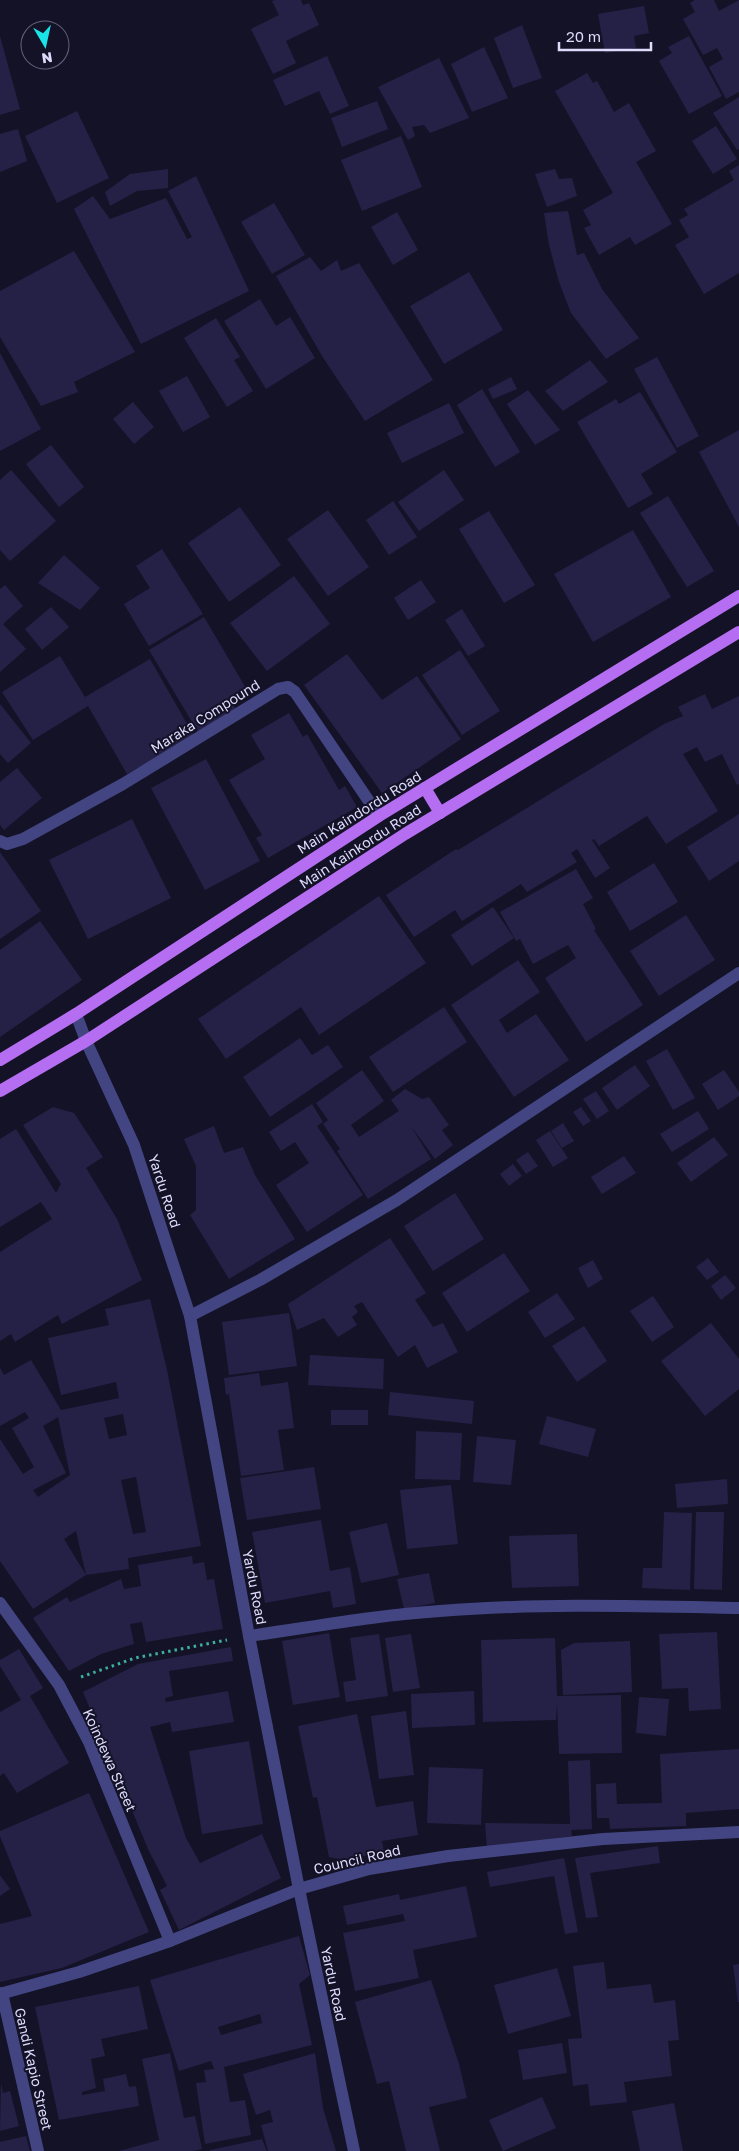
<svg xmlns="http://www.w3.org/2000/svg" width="739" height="2151" font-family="'Golos Text',sans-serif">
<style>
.building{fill:#252046;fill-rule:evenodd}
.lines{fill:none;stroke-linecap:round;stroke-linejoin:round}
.path{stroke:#3caf9f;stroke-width:3;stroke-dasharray:2.5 4;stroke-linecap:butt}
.minor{stroke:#424581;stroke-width:12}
.major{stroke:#b56ef1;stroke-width:12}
.labels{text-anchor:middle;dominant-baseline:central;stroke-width:4;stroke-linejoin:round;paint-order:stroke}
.street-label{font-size:14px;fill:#dddcfc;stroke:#141227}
</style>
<rect width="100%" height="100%" fill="#141227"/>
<!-- building -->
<g class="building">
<polygon points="275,0 301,0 303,5 309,3 319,25 286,41 296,63 273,74 251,29 279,15 272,1"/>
<polygon points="695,0 714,0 719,11 739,0 739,92 726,99 709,67 723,59 717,48 703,55 683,19 695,12 690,3"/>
<polygon points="644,6 649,33 634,36 636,48 605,53 598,14"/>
<polygon points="522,25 542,78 513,88 494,38"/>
<polygon points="0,36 20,109 0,115"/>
<polygon points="689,36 722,96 689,114 659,61 672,53 668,47"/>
<polygon points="484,47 508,98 472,112 451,64"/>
<polygon points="327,56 349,106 330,114 319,91 285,106 273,80"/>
<polygon points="439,58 469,118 430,133 424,125 412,127 415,136 408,140 378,87"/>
<polygon points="587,73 593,83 597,81 614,112 629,103 656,151 636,162 672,224 635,245 630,237 599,255 584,228 591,225 583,210 613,193 555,91"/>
<polygon points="739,97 739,149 737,150 713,113"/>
<polygon points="377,101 388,129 342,147 331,118"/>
<polygon points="77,111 109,178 57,203 25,136"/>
<polygon points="716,126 737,159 713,174 692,141"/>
<polygon points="18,129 27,161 0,172 0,134"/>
<polygon points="401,136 422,187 362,211 341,160"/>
<polygon points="739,165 739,273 704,294 675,245 689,237 679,220 688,215 684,209 734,180 729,171"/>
<polygon points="168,169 168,188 137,191 110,206 105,192 130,174"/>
<polygon points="555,169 559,179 572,178 577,196 547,207 535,174"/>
<polygon points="196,176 249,291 141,344 74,209 93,196 110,219 166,198 187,239 192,237 168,191"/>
<polygon points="274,203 305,255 272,274 241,222"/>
<polygon points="568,211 577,255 584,253 602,289 639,338 606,359 571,313 559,282 549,245 544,213"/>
<polygon points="397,212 418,250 393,265 371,227"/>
<polygon points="74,251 135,352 74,382 78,392 41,406 0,337 0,291"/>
<polygon points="310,257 321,271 337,260 341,271 359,263 433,380 365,421 322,356 276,276"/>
<polygon points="469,272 503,330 444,364 410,306"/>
<polygon points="260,299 276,326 290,317 315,358 266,389 224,321"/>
<polygon points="216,318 240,357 234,360 253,391 227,407 184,338"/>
<polygon points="0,353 41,429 0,451"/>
<polygon points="657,357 699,436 677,448 634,369"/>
<polygon points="590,360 608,382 563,411 545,391"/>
<polygon points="187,376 210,417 183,432 159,391"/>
<polygon points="511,377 517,389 493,399 488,389"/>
<polygon points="482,389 520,452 495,467 457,405"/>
<polygon points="528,390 560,430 535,445 507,404"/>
<polygon points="640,392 677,452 641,474 653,494 628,508 577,422 616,399 619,404"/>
<polygon points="133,402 154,427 134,444 113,419"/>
<polygon points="449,403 464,433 402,463 387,433"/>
<polygon points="739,430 739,527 699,452"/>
<polygon points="51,445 84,487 59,507 26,464"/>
<polygon points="11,470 56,521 10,561 0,550 0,480"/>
<polygon points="444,470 464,500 419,531 398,502"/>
<polygon points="668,496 714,571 687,587 640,513"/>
<polygon points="393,501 417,537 389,555 366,520"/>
<polygon points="240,507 281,565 229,602 188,543"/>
<polygon points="328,510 369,567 328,596 287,539"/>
<polygon points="489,511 535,585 504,603 459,529"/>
<polygon points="633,530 671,597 593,642 554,574"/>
<polygon points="162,549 203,614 149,646 124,604 150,588 136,566"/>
<polygon points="64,555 100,588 80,610 38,583"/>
<polygon points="294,576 330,624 267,671 230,623"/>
<polygon points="421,580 436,602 408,620 394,598"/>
<polygon points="5,585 23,606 3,624 26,649 0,672 0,589"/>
<polygon points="51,607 69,627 42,650 25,629"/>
<polygon points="462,609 485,646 468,656 445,620"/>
<polygon points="204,617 247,690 230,700 236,709 198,732 149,650"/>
<polygon points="460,650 500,711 462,735 422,675"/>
<polygon points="347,654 382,700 417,676 461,739 382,793 304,685"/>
<polygon points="60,656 85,697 150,659 194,736 127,774 88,706 33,740 2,692"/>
<polygon points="705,694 712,709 739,696 739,784 737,785 722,754 705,762 697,747 683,754 718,811 666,844 647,816 599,846 594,839 592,840 610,868 595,878 577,849 571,853 577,862 527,892 521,884 462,921 455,910 414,937 386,895 456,849 458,850 664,724 683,716 678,707"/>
<polygon points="0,704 31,743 8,763 0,754"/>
<polygon points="289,713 303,737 307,734 339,790 345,786 357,807 268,858 256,838 262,835 229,780 265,759 251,735"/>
<polygon points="206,759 260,861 205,890 151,788"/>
<polygon points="17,768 42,798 4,830 0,825 0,782"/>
<polygon points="739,814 739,861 709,881 687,847"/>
<polygon points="132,819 171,898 88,939 49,860"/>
<polygon points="0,852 41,911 0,939"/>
<polygon points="654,863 678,902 630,931 607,892"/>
<polygon points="576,869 593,898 583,904 596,929 594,930 643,1005 586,1042 545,978 576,958 568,945 533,964 520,939 516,941 500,912"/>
<polygon points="379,896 426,963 319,1035 301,1007 226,1059 198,1019"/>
<polygon points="493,907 514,938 472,966 451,935"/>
<polygon points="686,915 715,960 659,996 630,951"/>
<polygon points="40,921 82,980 0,1037 0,950"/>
<polygon points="518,960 540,992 499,1020 507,1033 536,1014 569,1060 514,1097 451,1005"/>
<polygon points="444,1007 467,1042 393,1092 369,1057"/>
<polygon points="300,1038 312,1055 328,1045 343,1067 270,1117 243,1077"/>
<polygon points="667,1049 695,1098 673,1110 646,1061"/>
<polygon points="635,1065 650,1086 617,1110 602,1088"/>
<polygon points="362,1070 384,1101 351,1125 359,1137 399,1111 391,1100 405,1089 422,1099 429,1097 449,1125 442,1130 453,1145 435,1159 411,1126 431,1159 368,1199 337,1151 340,1149 323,1124 328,1120 316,1103"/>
<polygon points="724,1070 739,1092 739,1096 718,1110 702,1084"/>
<polygon points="596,1091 609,1111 597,1119 583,1099"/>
<polygon points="312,1104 323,1122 317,1126 363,1195 307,1232 276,1185 309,1163 295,1142 281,1151 269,1132"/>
<polygon points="53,1107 74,1113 103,1157 86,1168 117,1219 142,1280 62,1324 58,1315 15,1342 11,1334 0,1341 0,1252 52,1219 41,1202 0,1227 0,1139 16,1129 56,1193 61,1184 23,1125"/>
<polygon points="581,1107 591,1121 583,1126 573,1112"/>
<polygon points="698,1111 709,1129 672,1152 660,1134"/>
<polygon points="563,1123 574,1141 562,1148 551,1131"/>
<polygon points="214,1126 224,1153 243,1147 255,1175 295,1239 229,1279 190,1215 196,1210 196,1166 184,1139"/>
<polygon points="550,1131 568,1158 553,1167 536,1140"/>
<polygon points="714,1137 728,1155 691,1182 677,1163"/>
<polygon points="528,1152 538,1166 526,1174 516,1160"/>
<polygon points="624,1156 636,1173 602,1194 591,1177"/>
<polygon points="513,1164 522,1176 509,1186 500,1174"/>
<polygon points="455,1193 484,1239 433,1271 404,1226"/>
<polygon points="390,1238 426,1293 415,1300 433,1327 443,1323 458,1352 427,1368 415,1345 398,1357 362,1302 354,1306 358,1312 352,1317 357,1325 338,1337 324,1318 297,1330 288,1304"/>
<polygon points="504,1253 530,1291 467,1332 442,1293"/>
<polygon points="708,1258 719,1272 707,1280 696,1267"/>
<polygon points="593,1260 603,1279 588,1288 578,1268"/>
<polygon points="725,1275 736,1288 721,1300 711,1286"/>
<polygon points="557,1293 575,1319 545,1338 528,1312"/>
<polygon points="653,1296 674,1327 652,1342 630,1311"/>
<path d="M 150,1299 L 167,1370 L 201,1546 L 128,1558 L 129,1569 L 86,1575 L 76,1531 L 64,1539 L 86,1575 L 33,1609 L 0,1561 L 0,1439 L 23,1474 L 34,1467 L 12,1428 L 29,1418 L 25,1412 L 0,1426 L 0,1368 L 4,1375 L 31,1360 L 61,1410 L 119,1398 L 116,1382 L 61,1395 L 48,1338 L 109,1325 L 105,1309 ZM 123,1414 L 127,1435 L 109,1439 L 104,1418 ZM 58,1417 L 70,1475 L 38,1497 L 33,1490 L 66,1473 L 43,1426 ZM 136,1477 L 146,1532 L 133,1534 L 121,1480 Z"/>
<polygon points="289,1313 297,1366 229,1375 222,1322"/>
<polygon points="711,1323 739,1359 739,1389 705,1416 661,1361"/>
<polygon points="584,1326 607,1361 577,1382 552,1346"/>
<polygon points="310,1355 384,1359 383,1389 308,1385"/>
<polygon points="259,1373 261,1386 288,1382 294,1428 278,1430 284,1470 241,1476 229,1394 226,1395 224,1378"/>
<polygon points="390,1392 474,1401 472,1424 388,1415"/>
<rect x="331" y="1410" width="37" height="15"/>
<polygon points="547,1416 596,1429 588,1457 539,1444"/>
<polygon points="416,1431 462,1433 460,1480 415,1479"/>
<polygon points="477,1436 516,1440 511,1485 473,1482"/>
<polygon points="314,1467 321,1509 247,1520 240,1478"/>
<polygon points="727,1479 728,1504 677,1508 675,1484"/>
<polygon points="451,1485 458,1544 407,1549 400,1490"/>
<polygon points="664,1512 692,1513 690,1590 642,1588 643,1568 662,1568"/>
<polygon points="696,1512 724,1512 722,1590 694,1589"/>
<polygon points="321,1520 330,1571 350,1567 356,1604 333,1608 330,1591 265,1603 252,1532"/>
<polygon points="387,1523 399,1575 361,1583 349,1532"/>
<polygon points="577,1534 579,1586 512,1588 509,1536"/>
<polygon points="192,1556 193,1564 204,1562 207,1580 214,1579 223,1629 146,1642 142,1622 130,1624 134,1644 101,1654 69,1671 33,1618 67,1597 70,1602 121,1579 124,1589 141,1586 138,1565"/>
<polygon points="429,1573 435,1603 404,1609 397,1579"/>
<polygon points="717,1632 721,1709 689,1711 688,1688 662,1689 659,1634"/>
<polygon points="329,1633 340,1697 293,1705 282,1641"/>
<polygon points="379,1634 388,1696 346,1702 343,1682 356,1680 350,1638"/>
<polygon points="411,1634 420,1688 393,1692 385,1638"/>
<polygon points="555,1638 557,1696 621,1695 622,1753 559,1754 557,1704 556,1720 483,1722 481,1640"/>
<polygon points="630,1641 632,1692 563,1695 561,1650 574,1643"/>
<polygon points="231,1647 233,1661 169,1671 173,1696 165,1698 166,1702 228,1691 234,1722 172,1732 170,1722 150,1727 186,1838 200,1863 262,1834 281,1878 179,1930 160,1890 167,1886 148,1849 83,1692 138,1664"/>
<polygon points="19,1649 43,1688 30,1696 69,1763 17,1793 4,1773 0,1776 0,1712 21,1700 0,1666 0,1660"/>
<polygon points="474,1691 475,1725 412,1728 411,1694"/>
<polygon points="639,1697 669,1699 666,1736 636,1733"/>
<polygon points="406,1711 414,1775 379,1779 371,1716"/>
<polygon points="357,1714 376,1807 413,1801 418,1835 382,1841 384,1852 344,1860 329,1857 317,1797 313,1798 298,1726"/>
<polygon points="249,1741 263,1824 202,1834 189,1751"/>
<polygon points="739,1749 739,1809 686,1813 686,1826 610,1829 609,1818 597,1818 596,1784 616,1783 617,1804 662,1803 660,1754"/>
<polygon points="590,1760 592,1829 571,1830 572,1836 487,1849 485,1823 570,1824 568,1761"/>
<polygon points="429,1767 483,1769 481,1825 427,1823"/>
<polygon points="89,1793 149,1932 62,1968 0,1982 0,1924 32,1916 0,1836 0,1831"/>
<polygon points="658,1846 660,1863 590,1873 598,1917 586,1918 575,1858"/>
<polygon points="564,1858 578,1932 565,1934 554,1876 490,1887 487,1872"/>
<polygon points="0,1875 10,1889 0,1896"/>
<polygon points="466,1886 477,1937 413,1950 419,1978 355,1991 343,1933 405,1921 403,1914 347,1925 343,1906 399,1894 400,1900"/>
<path d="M 299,1936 L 310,1975 L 299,1984 L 312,2045 L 224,2067 L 230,2102 L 245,2100 L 251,2135 L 205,2144 L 196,2083 L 206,2082 L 204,2070 L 214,2069 L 211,2061 L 179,2071 L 150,1980 ZM 260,2014 L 262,2023 L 221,2035 L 218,2027 Z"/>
<polygon points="604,1962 607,1989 651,1984 654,2003 675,2000 679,2040 668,2041 672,2076 624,2082 627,2102 590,2106 588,2084 573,2086 568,2039 582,2038 573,1966"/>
<polygon points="739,1964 739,2002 738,2002 733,1965"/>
<polygon points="557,1968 571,2016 508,2034 494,1985"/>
<polygon points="431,1980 459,2064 467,2098 429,2107 440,2151 406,2151 389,2081 377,2084 355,2002"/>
<polygon points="139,1986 148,2029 101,2039 105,2056 91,2059 96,2088 82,2092 82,2095 105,2091 103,2079 126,2074 129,2087 136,2086 139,2106 59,2120 35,2007"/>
<polygon points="562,2043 567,2073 523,2080 518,2050"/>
<polygon points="170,2053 184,2118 195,2116 202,2149 193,2151 119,2151 159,2140 142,2059"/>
<polygon points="315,2053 323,2108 336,2151 268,2151 261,2125 273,2122 270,2110 256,2115 243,2074"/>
<polygon points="1,2083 3,2093 10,2091 19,2126 0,2131"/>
<polygon points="542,2097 556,2128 503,2151 489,2120"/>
<polygon points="674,2103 683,2151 640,2151 632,2111"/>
<polygon points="26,2136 30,2151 0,2151 0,2142"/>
<polygon points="262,2139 267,2151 210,2151 210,2150"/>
</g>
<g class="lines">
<!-- path -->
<polyline class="path" points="81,1677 135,1658 227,1640"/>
<!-- minor -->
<g class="minor">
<polyline points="0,841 7,844 23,839 123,784 278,689 288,687 295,692 379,816"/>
<polyline points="76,1014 86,1041 134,1145 190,1316 249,1636 299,1889 354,2151"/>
<polyline points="190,1316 260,1280 397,1200 739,973"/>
<polyline points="0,1603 59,1685 89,1742 170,1941"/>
<path d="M 249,1636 C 313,1627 376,1615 440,1611 C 540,1603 639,1606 739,1608"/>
<polyline points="2,1993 38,2151"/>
<polyline points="0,1994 79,1972 170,1941 299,1889 369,1869 448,1856 603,1839 739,1832"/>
</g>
<!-- major -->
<g class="major">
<polyline points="425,788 440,813"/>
<polyline points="0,1060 76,1014 379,816 739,596"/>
<polyline points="0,1091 86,1041 405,834 739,632"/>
</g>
</g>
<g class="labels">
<!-- street labels -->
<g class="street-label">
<text transform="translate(205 716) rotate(-32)">Maraka Compound</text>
<text transform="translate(359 812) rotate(-32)">Main Kaindordu Road</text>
<text transform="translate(360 846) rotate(-33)">Main Kainkordu Road</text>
<text transform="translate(165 1191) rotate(72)">Yardu Road</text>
<text transform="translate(255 1587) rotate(79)">Yardu Road</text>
<text transform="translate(110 1760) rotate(66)">Koindewa Street</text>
<text transform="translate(357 1859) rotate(-13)">Council Road</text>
<text transform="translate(334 1984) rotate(78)">Yardu Road</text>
<text transform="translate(34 2069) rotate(77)">Gandi Kapio Street</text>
</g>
</g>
<!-- north arrow -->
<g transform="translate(45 45) rotate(171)"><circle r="24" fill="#141227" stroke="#64637c"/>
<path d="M0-4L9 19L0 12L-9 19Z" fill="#1be4e9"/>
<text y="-8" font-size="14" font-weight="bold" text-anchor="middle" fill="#dddcfc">N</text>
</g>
<!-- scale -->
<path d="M559 42v8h92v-8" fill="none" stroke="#dddcfc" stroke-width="2.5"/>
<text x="566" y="42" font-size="15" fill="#dddcfc" stroke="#141227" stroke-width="4" paint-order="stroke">20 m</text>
</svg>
